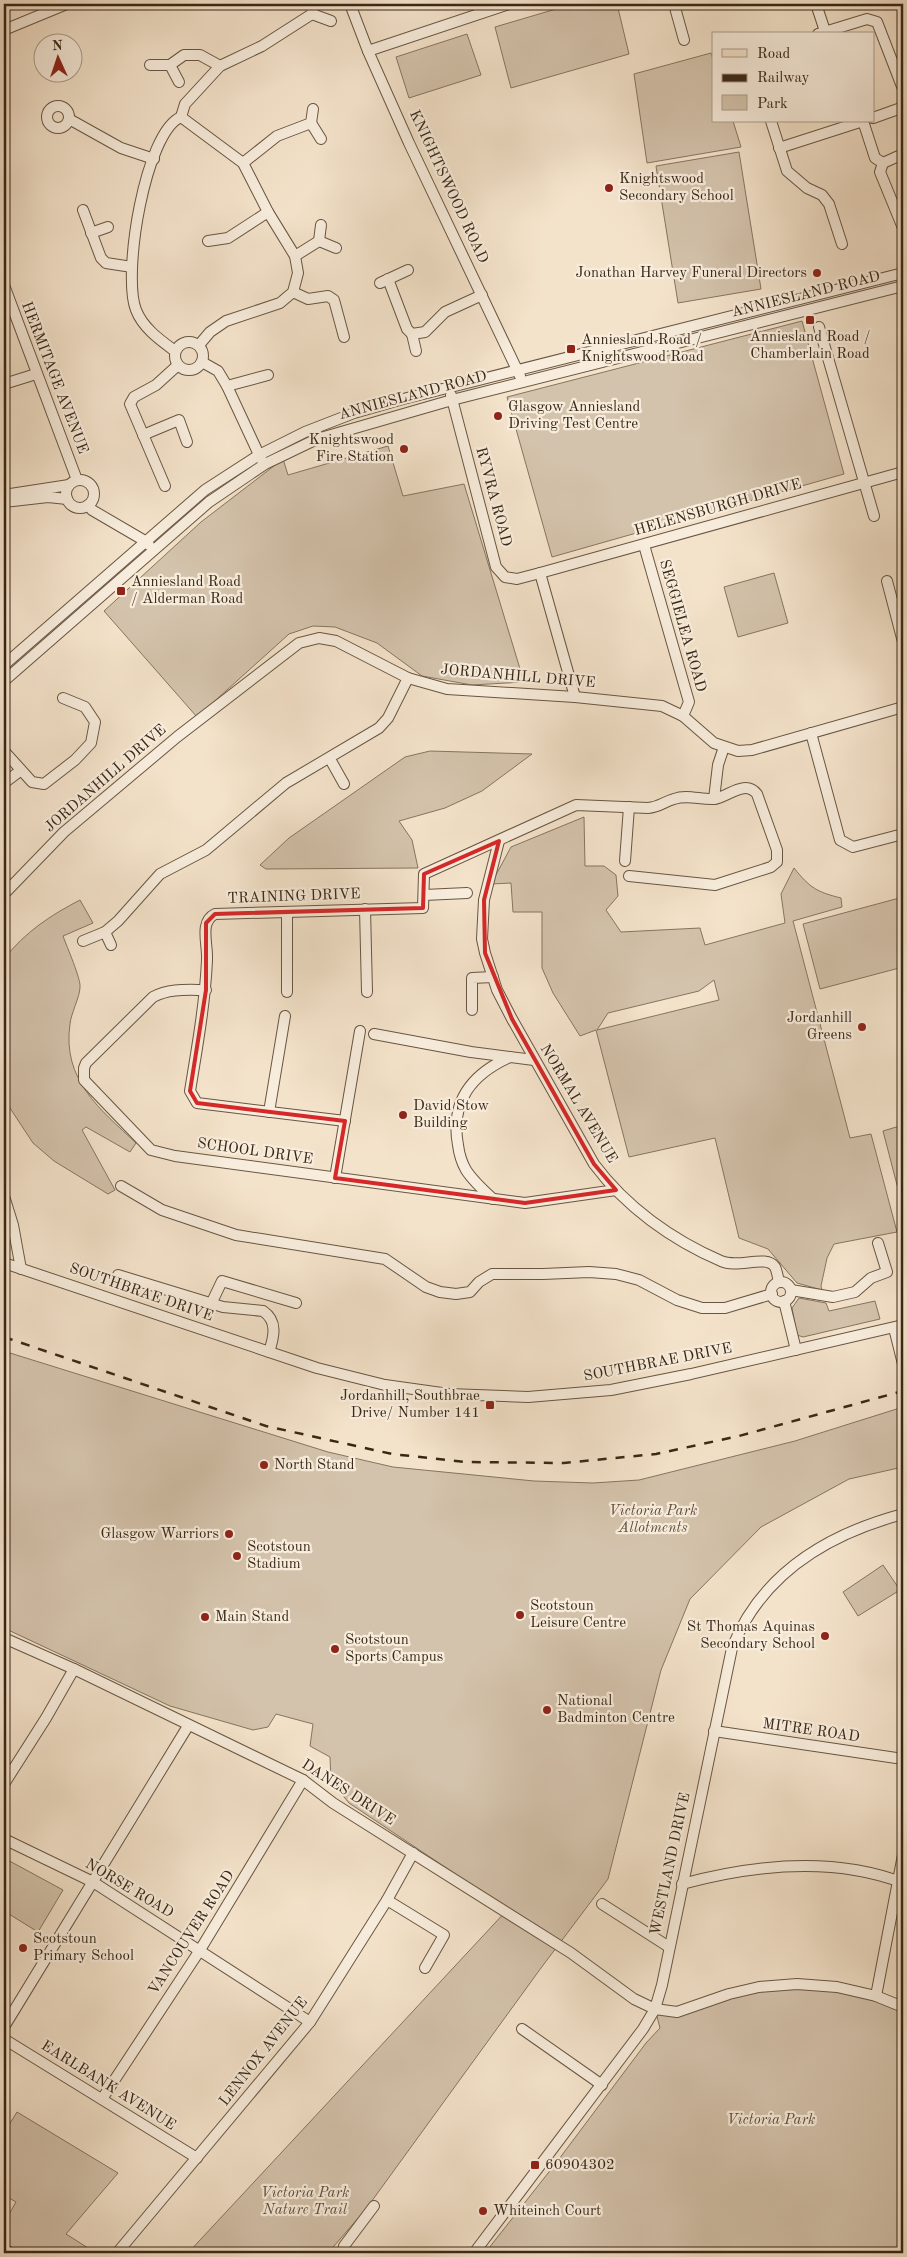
<svg xmlns="http://www.w3.org/2000/svg" width="907" height="2257" font-family="'Old Standard TT',serif">
<style>
.green{fill:#d4c3ac;stroke:#867560;fill-rule:evenodd}
.lines{fill:none;stroke-linecap:round;stroke-linejoin:round}
.minor-casing{stroke:#685642;stroke-width:12}
.major-casing{stroke:#392715;stroke-width:14}
.minor{stroke:#f8eddd;stroke-width:10}
.major{stroke:#f4e3cb;stroke-width:12}
.rail{stroke:#392715;stroke-width:2.5;stroke-dasharray:9 9;stroke-linecap:butt}
.marked{fill:none;stroke:#d62828;stroke-width:4;stroke-linejoin:round}
.poi-dot{fill:#8f2418;stroke:#f8eddd;stroke-width:2}
.labels{text-anchor:middle;dominant-baseline:central;stroke-width:4.5;stroke-linejoin:round;paint-order:stroke}
.poi-label{font-size:15px;fill:#392715;stroke:#f8eddd;text-anchor:start}
.street-label{font-size:15px;fill:#392715;stroke:#f8eddd}
.park-label{font-size:15px;font-style:italic;fill:#604e3b;stroke:#f8eddd}
</style>
<rect width="100%" height="100%" fill="#f4e3cb"/>
<filter id="stains"><feTurbulence type="fractalNoise" baseFrequency=".004" numOctaves="4"/><feColorMatrix values="0 0 0 0 .2 0 0 0 0 .09 0 0 0 0 .02 0 0 0 .5 -.17"/></filter>
<radialGradient id="worn" r=".72"><stop offset=".6" stop-color="#630" stop-opacity="0"/><stop offset="1" stop-color="#630" stop-opacity=".3"/></radialGradient>
<!-- green -->
<g class="green">
<polygon points="573,4 617,4 629,54 511,88 495,27"/>
<polygon points="467,34 481,75 409,98 396,57"/>
<polygon points="711,53 713,60 713,121 733,121 741,147 647,163 634,74"/>
<polygon points="739,152 761,289 678,303 656,166"/>
<polygon points="802,321 844,474 552,557 507,397"/>
<polygon points="388,446 403,496 464,484 524,682 472,685 422,676 377,643 335,627 313,626 289,634 197,717 104,611 201,522 283,459 288,475"/>
<polygon points="774,573 788,623 738,637 724,587"/>
<polygon points="430,751 532,754 482,791 445,808 399,821 412,840 418,868 266,869 260,865 289,838 405,757"/>
<path d="M 584,817 L 585,866 L 604,866 L 616,875 L 618,896 L 606,910 L 621,932 L 700,928 L 705,945 L 785,923 L 781,894 L 794,868 C 810,888 817,892 841,898 L 842,907 L 793,921 L 850,1138 L 871,1134 L 897,1232 L 834,1244 L 827,1258 L 821,1286 L 822,1290 L 797,1283 L 768,1249 L 739,1238 L 715,1138 L 629,1157 L 596,1030 L 580,1036 L 553,993 L 542,968 L 542,912 L 513,912 L 511,883 L 491,884 L 511,847 ZM 714,980 L 719,1000 L 597,1030 L 608,1013 L 699,991 Z"/>
<polygon points="903,897 903,967 820,989 803,924"/>
<path d="M 80,900 L 93,923 L 63,936 C 67,947 81,979 80,987 C 80,997 71,1013 70,1024 C 62,1080 100,1109 136,1143 L 130,1152 L 86,1127 L 82,1130 L 115,1190 L 108,1194 L 54,1161 L 33,1143 L 4,1099 L 4,959 C 25,932 51,915 80,900 Z"/>
<polygon points="903,1125 903,1208 883,1131"/>
<polygon points="799,1298 826,1303 829,1311 875,1301 880,1319 803,1337 797,1335 792,1308"/>
<polygon points="10,1353 328,1452 393,1467 534,1481 593,1483 639,1480 795,1441 903,1407 903,1467 849,1479 761,1527 690,1599 661,1670 608,1879 541,1968 366,2209 328,2253 188,2253 508,1909 349,1803 331,1781 330,1757 310,1746 313,1724 276,1714 268,1727 253,1730 170,1706 4,1628 4,1372"/>
<polygon points="883,1565 900,1590 858,1616 843,1592"/>
<polygon points="4,1858 63,1890 38,1932 4,1911"/>
<polygon points="759,1987 837,1987 903,2008 903,2253 485,2253 556,2163 646,2043 660,2028 655,2009 677,2012"/>
<polygon points="17,2112 118,2173 66,2234 96,2253 23,2253 4,2243 4,2223 16,2202 4,2195 4,2133"/>
</g>
<g class="lines">
<!-- minor casing -->
<g class="minor-casing">
<g id="minor">
<polyline points="350,4 368,51 409,143 520,376"/>
<polyline points="674,4 684,40"/>
<polyline points="816,4 825,31"/>
<polyline points="312,14 331,21"/>
<polyline points="4,30 67,4"/>
<polyline points="818,34 867,19 877,22 903,89"/>
<polyline points="368,51 509,4"/>
<polyline points="150,65 170,65 184,55 200,55 220,66"/>
<polyline points="170,65 179,82"/>
<circle cx="58" cy="117" r="11"/>
<polyline points="181,117 243,163 268,212 295,256 298,273 293,292 280,303 226,321 210,332 199,345"/>
<polyline points="181,117 185,104 220,66 262,46 312,14 313,4"/>
<polyline points="873,118 901,108 903,104"/>
<polyline points="69,119 121,148 154,159"/>
<polyline points="771,121 787,171 807,188 822,195 829,204 842,244"/>
<polyline points="863,121 875,158 883,163 880,172 903,228"/>
<polyline points="311,123 321,139"/>
<polyline points="779,148 863,121"/>
<polyline points="243,163 277,136 311,123 313,109"/>
<polyline points="883,163 903,154"/>
<polyline points="83,210 101,258 106,263 132,267"/>
<polyline points="91,233 108,227"/>
<polyline points="208,241 228,238 268,212"/>
<polyline points="319,241 321,225"/>
<polyline points="295,256 319,241 336,248"/>
<polyline points="388,279 407,329 412,334 425,332 445,312 482,295"/>
<polyline points="380,283 408,270"/>
<polyline points="4,285 77,480"/>
<polyline points="293,292 308,299 328,296 334,300 344,337"/>
<polyline points="819,327 874,516"/>
<polyline points="412,334 416,351"/>
<circle cx="189" cy="356" r="14"/>
<path d="M 175,351 C 160,340 143,328 136,310 C 122,275 145,132 181,117"/>
<polyline points="202,362 218,371 227,386 261,459"/>
<polyline points="4,384 36,374"/>
<polyline points="227,386 268,375"/>
<polyline points="451,395 496,567 505,577 517,579 540,573 903,472"/>
<polyline points="143,435 179,420 187,442"/>
<circle cx="80" cy="494" r="14"/>
<polyline points="165,486 130,404 134,397 156,385 178,365"/>
<polyline points="4,495 69,485"/>
<polyline points="4,502 48,497 67,499"/>
<polyline points="88,505 92,510 145,541 149,545"/>
<polyline points="644,545 689,702 683,716"/>
<polyline points="540,573 575,697"/>
<polyline points="887,581 903,642"/>
<polyline points="4,665 205,490 259,455 305,432 354,413 403,399 903,273"/>
<polyline points="4,681 209,502 265,464 317,439 452,400 903,286"/>
<polyline points="811,733 840,840 853,847 903,834"/>
<polyline points="4,751 32,782 44,784 75,760 91,743 95,722 85,707 63,698"/>
<polyline points="330,759 344,784"/>
<polyline points="4,783 20,771"/>
<polyline points="714,799 718,765 724,747"/>
<path d="M 499,841 L 484,900 L 482,939 L 485,953 L 497,990 L 512,1019 L 594,1164 C 626,1207 672,1240 721,1261 C 738,1269 766,1254 775,1267 C 777,1271 778,1278 779,1282"/>
<polyline points="625,861 629,807"/>
<polyline points="4,894 64,832 177,737 299,643 319,638 336,641 408,678 447,689 575,697 662,706 683,716 714,743 738,751 752,750 903,707"/>
<polyline points="424,895 467,893"/>
<polyline points="365,909 367,992"/>
<polyline points="287,913 287,992"/>
<polyline points="105,932 111,945"/>
<polyline points="83,941 105,932 118,921 160,874 206,850 286,783 379,728 388,718 408,678"/>
<path d="M 206,990 C 188,990 170,988 153,997 L 86,1063 L 84,1068 L 84,1080 L 151,1150 L 175,1156 L 525,1203 L 616,1190"/>
<polyline points="472,1010 472,978 493,977"/>
<polyline points="374,1034 471,1052 534,1060"/>
<polyline points="269,1112 285,1016"/>
<path d="M 345,1121 L 197,1103 L 190,1091 C 197,1048 205,1004 207,960 C 208,944 199,922 215,914 L 423,908 L 424,874 L 576,805 L 648,808 C 660,807 663,802 674,799 C 687,794 701,800 714,799 C 728,797 745,779 757,794 L 777,850 L 777,862 L 771,867 L 715,885 L 629,876"/>
<polyline points="335,1178 360,1031"/>
<polyline points="121,1186 162,1210 236,1235 385,1259 426,1287 440,1292 456,1294 470,1292 479,1282 492,1274 543,1274 589,1272 616,1274 639,1280 677,1300 702,1308 725,1308 772,1294"/>
<polyline points="4,1196 13,1225 21,1269"/>
<path d="M 493,1199 C 483,1190 473,1181 466,1170 C 462,1163 459,1153 458,1145 C 450,1101 472,1074 510,1057"/>
<polyline points="4,1263 317,1368 385,1385 449,1394 528,1397 611,1390 691,1374 903,1325"/>
<path d="M 118,1275 L 223,1307 L 263,1311 C 278,1321 274,1337 269,1352"/>
<circle cx="781" cy="1292" r="10"/>
<polyline points="791,1290 833,1297 855,1292 871,1278 887,1272 878,1243"/>
<polyline points="784,1301 796,1350"/>
<polyline points="211,1304 222,1281 296,1303"/>
<polyline points="894,1328 903,1364"/>
<polyline points="4,1638 74,1669 303,1780 333,1803 571,1953 634,1999 655,2009 677,2012 729,1994 759,1987 797,1984 837,1987 876,1996 903,2007"/>
<polyline points="714,1731 903,1759"/>
<polyline points="4,1784 46,1718 74,1669"/>
<polyline points="4,1839 93,1882 310,2022"/>
<path d="M 682,1884 C 753,1865 833,1856 903,1883"/>
<polyline points="387,1900 444,1935 425,1968"/>
<polyline points="602,1904 669,1947"/>
<polyline points="876,1996 903,1855"/>
<polyline points="4,2027 188,1726"/>
<polyline points="522,2029 602,2085"/>
<polyline points="4,2039 197,2158"/>
<polyline points="102,2099 200,1950 303,1780"/>
<polyline points="117,2253 310,2022 387,1900 413,1853"/>
<polyline points="346,2253 344,2246 374,2206"/>
<path d="M 474,2253 L 643,2029 L 655,2009 L 662,1985 L 732,1648 C 762,1573 828,1534 903,1514"/>
</g>
</g>
<!-- major casing -->
<g class="major-casing">
<polyline id="major" points="4,2251 8,2253"/>
</g>
<!-- minor -->
<use href="#minor" class="minor"/>
<!-- major -->
<use href="#major" class="major"/>
<!-- rail -->
<polyline class="rail" points="4,1337 266,1426 392,1454 466,1462 564,1463 656,1454 739,1436 903,1391"/>
</g>
<!-- marked area -->
<path class="marked" d="M 499,841 L 484,900 L 485,953 L 512,1019 L 594,1164 L 616,1190 L 525,1203 L 335,1178 L 345,1121 L 197,1103 L 190,1091 L 206,990 L 206,923 L 215,914 L 423,908 L 424,874 Z"/>
<!-- markers -->
<g class="poi-dot">
<circle cx="609" cy="188" r="5"/>
<circle cx="817" cy="273" r="5"/>
<rect x="805" y="315" width="10" height="10" rx="2.5"/>
<rect x="566" y="344" width="10" height="10" rx="2.5"/>
<circle cx="498" cy="416" r="5"/>
<circle cx="404" cy="449" r="5"/>
<rect x="116" y="586" width="10" height="10" rx="2.5"/>
<circle cx="862" cy="1027" r="5"/>
<circle cx="403" cy="1115" r="5"/>
<rect x="485" y="1400" width="10" height="10" rx="2.5"/>
<circle cx="264" cy="1465" r="5"/>
<circle cx="229" cy="1534" r="5"/>
<circle cx="237" cy="1556" r="5"/>
<circle cx="520" cy="1615" r="5"/>
<circle cx="205" cy="1617" r="5"/>
<circle cx="825" cy="1636" r="5"/>
<circle cx="335" cy="1649" r="5"/>
<circle cx="547" cy="1710" r="5"/>
<circle cx="23" cy="1948" r="5"/>
<rect x="530" y="2160" width="10" height="10" rx="2.5"/>
<circle cx="483" cy="2211" r="5"/>
</g>
<g class="labels">
<!-- poi labels -->
<g class="poi-label">
<text x="619" y="179">Knightswood<tspan x="619" dy="17">Secondary School</tspan></text>
<text x="807" y="273" text-anchor="end">Jonathan Harvey Funeral Directors</text>
<text x="810" y="337" text-anchor="middle">Anniesland Road /<tspan x="810" dy="17">Chamberlain Road</tspan></text>
<text x="581" y="340">Anniesland Road /<tspan x="581" dy="17">Knightswood Road</tspan></text>
<text x="508" y="407">Glasgow Anniesland<tspan x="508" dy="17">Driving Test Centre</tspan></text>
<text x="394" y="440" text-anchor="end">Knightswood<tspan x="394" dy="17">Fire Station</tspan></text>
<text x="131" y="582">Anniesland Road<tspan x="131" dy="17">/ Alderman Road</tspan></text>
<text x="852" y="1018" text-anchor="end">Jordanhill<tspan x="852" dy="17">Greens</tspan></text>
<text x="413" y="1106">David Stow<tspan x="413" dy="17">Building</tspan></text>
<text x="480" y="1396" text-anchor="end">Jordanhill, Southbrae<tspan x="480" dy="17">Drive/ Number 141</tspan></text>
<text x="274" y="1465">North Stand</text>
<text x="219" y="1534" text-anchor="end">Glasgow Warriors</text>
<text x="247" y="1547">Scotstoun<tspan x="247" dy="17">Stadium</tspan></text>
<text x="530" y="1606">Scotstoun<tspan x="530" dy="17">Leisure Centre</tspan></text>
<text x="215" y="1617">Main Stand</text>
<text x="815" y="1627" text-anchor="end">St Thomas Aquinas<tspan x="815" dy="17">Secondary School</tspan></text>
<text x="345" y="1640">Scotstoun<tspan x="345" dy="17">Sports Campus</tspan></text>
<text x="557" y="1701">National<tspan x="557" dy="17">Badminton Centre</tspan></text>
<text x="33" y="1939">Scotstoun<tspan x="33" dy="17">Primary School</tspan></text>
<text x="545" y="2165">60904302</text>
<text x="493" y="2211">Whiteinch Court</text>
</g>
<!-- street labels -->
<g class="street-label">
<text transform="translate(448 187) rotate(65)">KNIGHTSWOOD ROAD</text>
<text transform="translate(806 295) rotate(-14)">ANNIESLAND ROAD</text>
<text transform="translate(54 378) rotate(69)">HERMITAGE AVENUE</text>
<text transform="translate(413 396) rotate(-15)">ANNIESLAND ROAD</text>
<text transform="translate(493 497) rotate(75)">RYVRA ROAD</text>
<text transform="translate(718 508) rotate(-16)">HELENSBURGH DRIVE</text>
<text transform="translate(682 626) rotate(74)">SEGGIELEA ROAD</text>
<text transform="translate(518 677) rotate(5)">JORDANHILL DRIVE</text>
<text transform="translate(106 779) rotate(-41)">JORDANHILL DRIVE</text>
<text transform="translate(294 897) rotate(-2)">TRAINING DRIVE</text>
<text transform="translate(578 1104) rotate(59)">NORMAL AVENUE</text>
<text transform="translate(255 1152) rotate(8)">SCHOOL DRIVE</text>
<text transform="translate(141 1293) rotate(19)">SOUTHBRAE DRIVE</text>
<text transform="translate(658 1363) rotate(-11)">SOUTHBRAE DRIVE</text>
<text transform="translate(811 1731) rotate(8)">MITRE ROAD</text>
<text transform="translate(348 1793) rotate(33)">DANES DRIVE</text>
<text transform="translate(671 1864) rotate(-78)">WESTLAND DRIVE</text>
<text transform="translate(129 1889) rotate(31)">NORSE ROAD</text>
<text transform="translate(192 1933) rotate(-57)">VANCOUVER ROAD</text>
<text transform="translate(264 2052) rotate(-52)">LENNOX AVENUE</text>
<text transform="translate(108 2086) rotate(32)">EARLBANK AVENUE</text>
</g>
<!-- park labels -->
<g class="park-label">
<text x="653" y="1511">Victoria Park<tspan x="653" dy="17">Allotments</tspan></text>
<text x="771" y="2120">Victoria Park</text>
<text x="305" y="2193">Victoria Park<tspan x="305" dy="17">Nature Trail</tspan></text>
</g>
</g>
<!-- margin -->
<rect width="907" height="2257" fill="none" stroke="#f4e3cb" stroke-width="20"/>
<rect x="5" y="5" width="897" height="2247" fill="none" stroke="#392715" stroke-width="2.5"/>
<rect x="10" y="10" width="887" height="2237" fill="none" stroke="#392715"/>
<!-- legend -->
<rect x="712" y="32" width="162" height="90" fill="#f8eddd" stroke="#ac9e8d"/>
<rect x="722" y="49" width="25" height="8" fill="#f4e3cb" stroke="#ac9e8d"/>
<text x="757" y="58" font-size="15" fill="#392715">Road</text>
<rect x="722" y="74" width="25" height="8" fill="#392715" stroke="#ac9e8d"/>
<text x="757" y="82" font-size="15" fill="#392715">Railway</text>
<rect x="722" y="95" width="25" height="15" fill="#d4c3ac" stroke="#ac9e8d"/>
<text x="757" y="108" font-size="15" fill="#392715">Park</text>
<!-- north arrow -->
<g transform="translate(58 58) rotate(357)"><circle r="24" fill="#f8eddd" stroke="#ac9e8d"/>
<path d="M0-4L9 19L0 12L-9 19Z" fill="#8f2418"/>
<text y="-8" font-size="14" font-weight="bold" text-anchor="middle" fill="#392715">N</text>
</g>
<rect width="100%" height="100%" filter="url(#stains)"/>
<rect width="100%" height="100%" fill="url(#worn)"/>
</svg>
